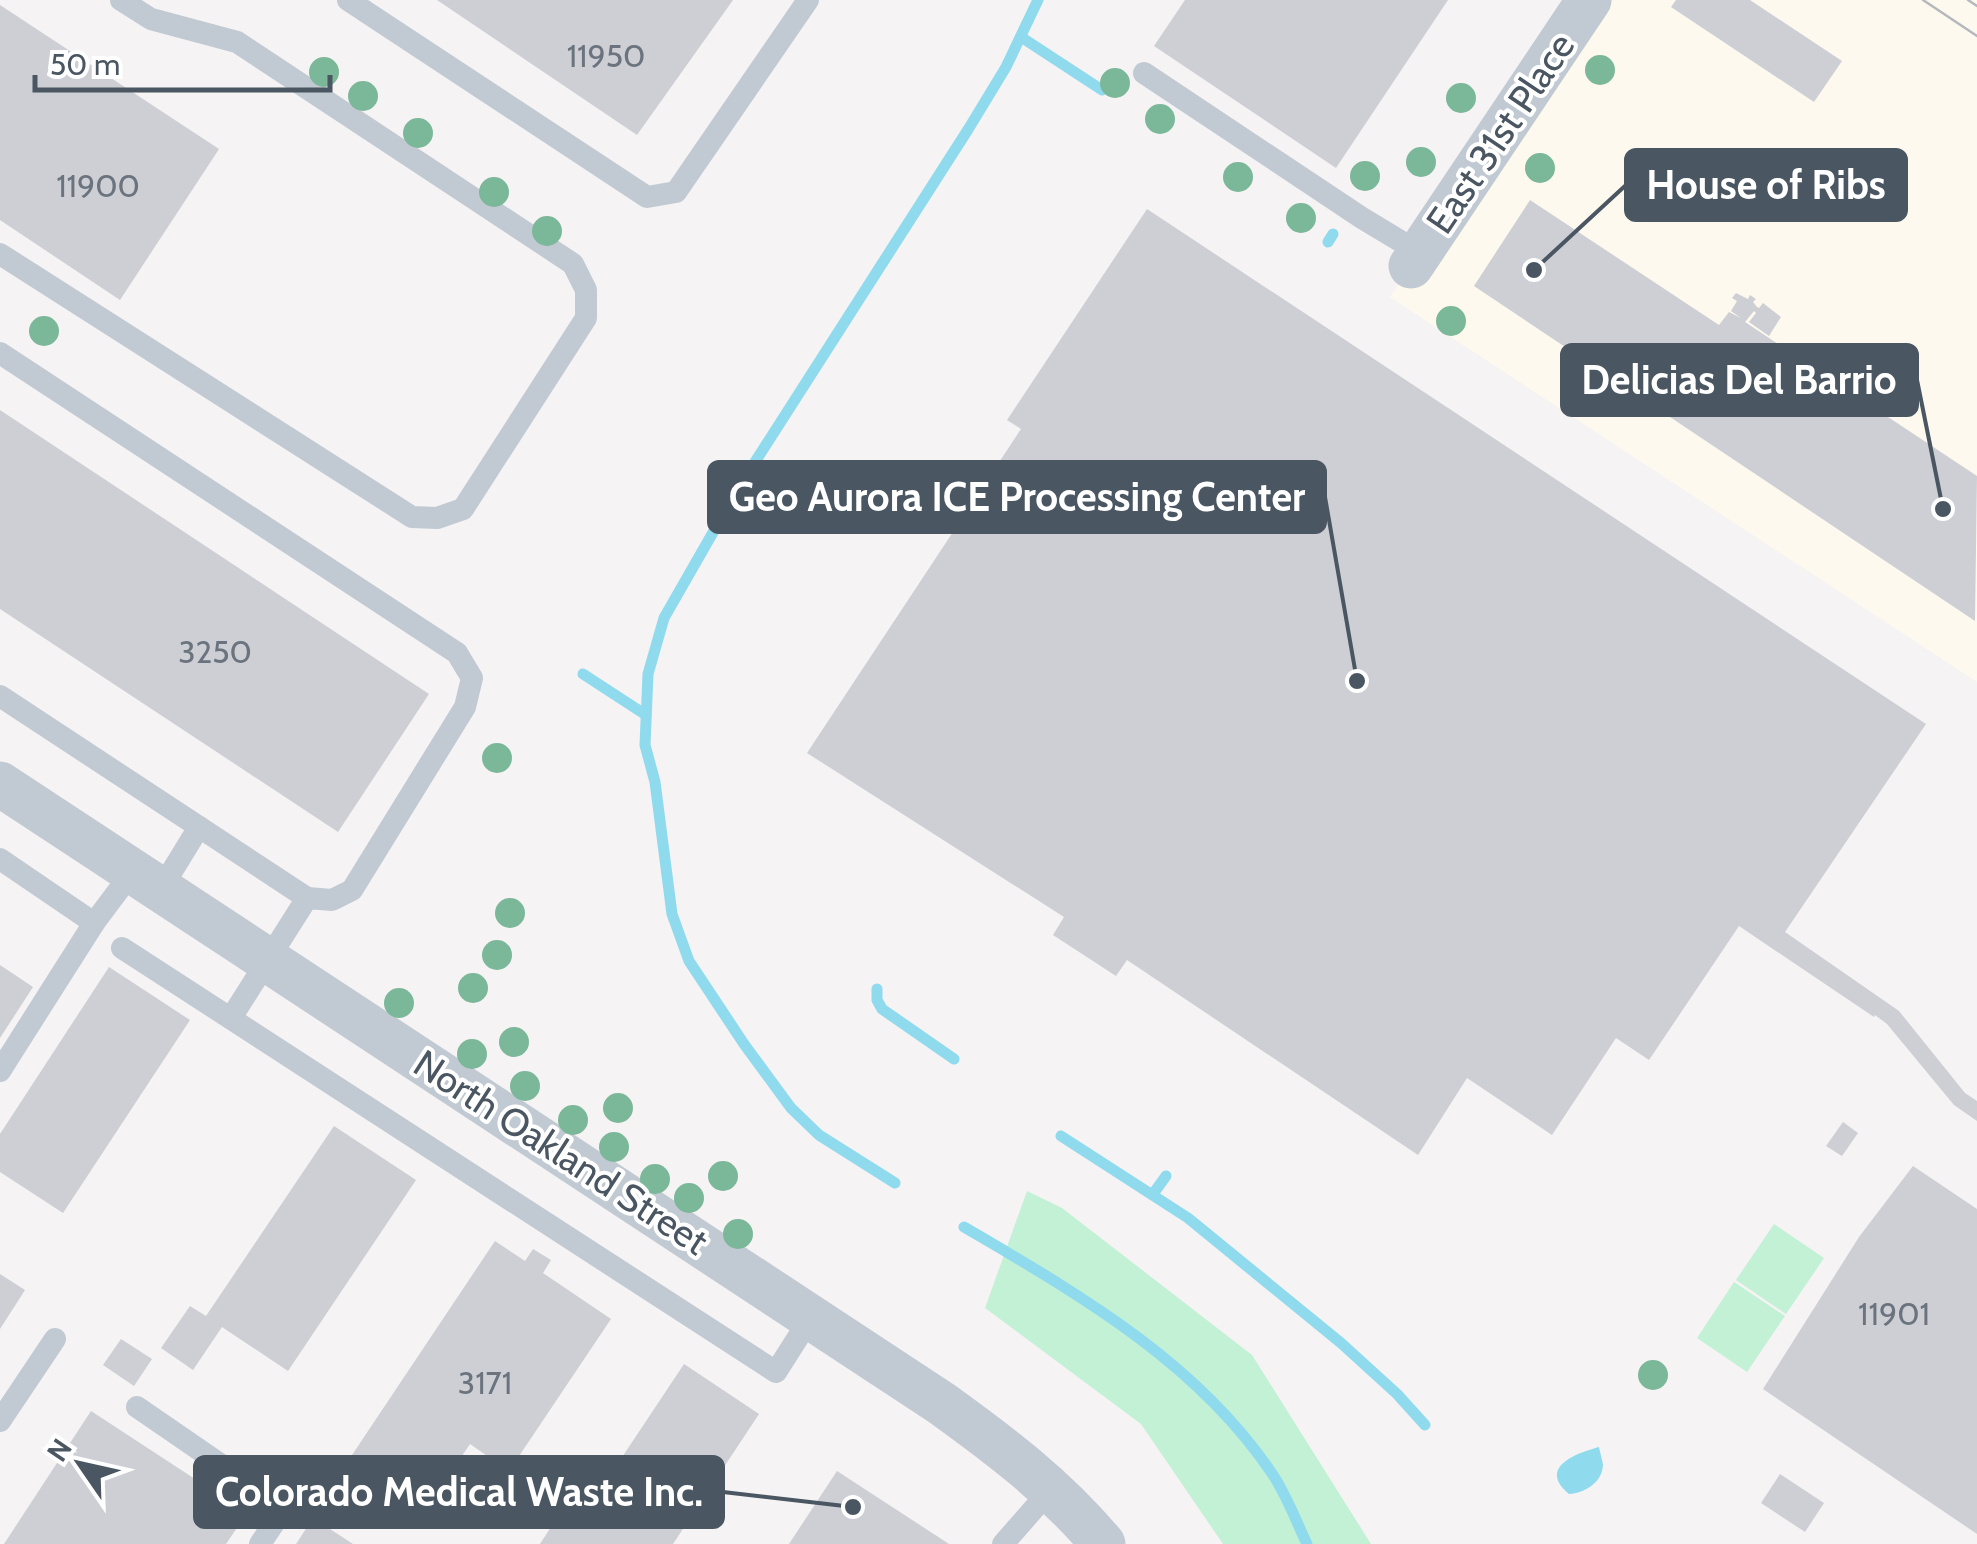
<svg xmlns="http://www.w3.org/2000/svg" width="1977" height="1544" font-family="Cabin,sans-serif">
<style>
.commercial{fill:#fdf9ef}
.green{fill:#c3f1d5}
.water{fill:#90daee}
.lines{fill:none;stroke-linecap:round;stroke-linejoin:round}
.stream{stroke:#90daee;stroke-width:11}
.building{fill:#cdcfd5}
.lane{stroke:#c1cad2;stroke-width:22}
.street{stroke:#c1cad2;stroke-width:45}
.tram{stroke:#b5b8bd;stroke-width:2.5}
.tree{fill:#7bb799}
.labels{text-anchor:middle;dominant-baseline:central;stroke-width:8;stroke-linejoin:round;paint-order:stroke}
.number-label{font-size:32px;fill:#6b747e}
.street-label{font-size:38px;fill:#4a5661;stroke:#fff}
.leader{fill:none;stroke:#4a5661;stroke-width:4}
.callout-dot{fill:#4a5661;stroke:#fff;stroke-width:4}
.callout{fill:#4a5661;stroke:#4a5661;stroke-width:4}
.callout-label{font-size:40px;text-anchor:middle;font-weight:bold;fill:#fff}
</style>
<rect width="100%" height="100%" fill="#f5f3f3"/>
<!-- commercial -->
<polygon class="commercial" points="1589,0 1977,0 1977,682 1390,297"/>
<!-- green -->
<g class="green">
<polygon points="1027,1191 1062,1208 1252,1355 1371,1544 1223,1544 1141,1424 985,1308"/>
<polygon points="1774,1224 1824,1258 1786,1314 1736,1280"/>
<polygon points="1734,1282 1785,1316 1747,1372 1697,1338"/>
</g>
<!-- water -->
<path class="water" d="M 1599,1447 C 1599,1448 1603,1463 1603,1464 C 1603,1482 1585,1493 1569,1494 C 1537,1467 1577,1453 1599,1447 Z"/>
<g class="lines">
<!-- stream -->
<g class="stream">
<polyline points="1021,37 1102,90"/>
<polyline points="1328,242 1333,234"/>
<polyline points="583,674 646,715"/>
<polyline points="877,989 877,1000 882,1009 954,1059"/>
<polyline points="1061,1136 1188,1218 1341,1343 1397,1394 1425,1425"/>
<polyline points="895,1183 819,1135 791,1108 744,1044 689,961 672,914 655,782 645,745 648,674 664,618 739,487 969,128 1006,67 1038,0"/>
<polyline points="1153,1194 1166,1176"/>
<path d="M 964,1227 C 1078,1294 1198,1362 1273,1475 C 1287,1496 1296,1521 1307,1544"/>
</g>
</g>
<!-- building -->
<g class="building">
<polygon points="437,0 733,0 637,135"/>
<polygon points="1185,0 1448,0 1336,168 1154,46"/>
<polygon points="1676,0 1750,0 1842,61 1814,102 1671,7"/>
<polygon points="0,5 219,149 120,300 0,220"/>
<polygon points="1530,200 1719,325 1729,312 1741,318 1731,311 1737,301 1732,298 1736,293 1748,299 1750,295 1756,299 1753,302 1757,307 1759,308 1763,303 1781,317 1769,336 1749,322 1756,313 1754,311 1745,322 1977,476 1975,621 1474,286"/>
<polygon points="1147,209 1926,724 1785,932 1899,1011 1965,1093 1977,1101 1977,1121 1954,1105 1887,1024 1875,1015 1874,1017 1739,926 1649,1060 1616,1038 1552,1135 1467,1078 1418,1155 1127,960 1116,976 1053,935 1064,917 807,753 1021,429 1007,420"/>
<polygon points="0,410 429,694 338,832 0,609"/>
<polygon points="0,965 33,987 0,1038"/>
<polygon points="109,967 190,1020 63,1213 0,1172 0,1134"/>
<polygon points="1843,1122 1858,1133 1842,1156 1826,1146"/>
<polygon points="334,1126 416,1180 288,1371 222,1327 193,1370 161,1348 190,1306 206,1316"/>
<polygon points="1913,1166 1977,1209 1977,1534 1763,1389 1859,1237"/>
<polygon points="495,1241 525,1261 533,1249 551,1260 543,1273 611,1319 509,1471 470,1444 418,1521 342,1470"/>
<polygon points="0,1274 25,1290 0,1329"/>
<polygon points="121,1339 152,1359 134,1386 103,1365"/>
<polygon points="684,1364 759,1414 673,1544 540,1544 564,1507 581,1519"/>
<polygon points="91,1411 247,1513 226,1544 4,1544"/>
<polygon points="837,1471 949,1544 789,1544"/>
<polygon points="1780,1474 1824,1503 1805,1532 1761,1503"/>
<polygon points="313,1518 353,1544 296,1544"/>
</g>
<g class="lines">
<!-- lane -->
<g class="lane">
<polyline points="348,0 647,197 676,192 808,0"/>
<polyline points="1144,73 1362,218 1420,253"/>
<polyline points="0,254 412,517 437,518 463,509 586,318 586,290 573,264 237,42 151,19 121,0"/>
<polyline points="0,353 457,653 472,678 465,707 352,890 332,900 307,898 231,1018"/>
<polyline points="0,696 307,898"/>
<polyline points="0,859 94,923"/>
<polyline points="161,889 199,827"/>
<polyline points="122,948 776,1372 811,1317"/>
<polyline points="0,1071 94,923 133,871"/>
<polyline points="137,1407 284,1508 260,1544"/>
<polyline points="0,1421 55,1339"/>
<polyline points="1003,1544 1052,1488"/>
</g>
<!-- street -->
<g class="street">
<polyline points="1411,266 1589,0"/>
<path d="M 0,784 L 941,1403 C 1002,1447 1055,1487 1103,1544"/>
</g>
<!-- tram -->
<g class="tram">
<polyline points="1923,0 1977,36"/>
<polyline points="1968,0 1977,6"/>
</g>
</g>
<!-- trees -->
<g class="tree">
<circle cx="1600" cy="70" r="15"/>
<circle cx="324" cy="72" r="15"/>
<circle cx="1115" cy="83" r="15"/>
<circle cx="363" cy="96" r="15"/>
<circle cx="1461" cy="98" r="15"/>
<circle cx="1160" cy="119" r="15"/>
<circle cx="418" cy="133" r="15"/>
<circle cx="1421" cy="162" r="15"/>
<circle cx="1540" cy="168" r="15"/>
<circle cx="1365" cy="176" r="15"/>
<circle cx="1238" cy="177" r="15"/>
<circle cx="494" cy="192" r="15"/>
<circle cx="1301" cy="218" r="15"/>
<circle cx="547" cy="231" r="15"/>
<circle cx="1451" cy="321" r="15"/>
<circle cx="44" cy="331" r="15"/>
<circle cx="497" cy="758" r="15"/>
<circle cx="510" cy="913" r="15"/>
<circle cx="497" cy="955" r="15"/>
<circle cx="473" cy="988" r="15"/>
<circle cx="399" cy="1003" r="15"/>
<circle cx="514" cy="1042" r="15"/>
<circle cx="472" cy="1054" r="15"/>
<circle cx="525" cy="1086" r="15"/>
<circle cx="618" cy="1108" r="15"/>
<circle cx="573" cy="1120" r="15"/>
<circle cx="614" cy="1147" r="15"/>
<circle cx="723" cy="1176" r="15"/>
<circle cx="655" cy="1179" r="15"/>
<circle cx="689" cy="1198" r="15"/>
<circle cx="738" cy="1234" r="15"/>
<circle cx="1653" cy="1375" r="15"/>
</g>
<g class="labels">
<!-- number labels -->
<g class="number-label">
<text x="606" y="55">11950</text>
<text x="98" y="185">11900</text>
<text x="215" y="651">3250</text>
<text x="1894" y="1313">11901</text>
<text x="485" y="1382">3171</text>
</g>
<!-- street labels -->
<g class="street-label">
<text transform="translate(1500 133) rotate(-56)">East 31st Place</text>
<text transform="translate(561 1152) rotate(33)">North Oakland Street</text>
</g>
</g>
<!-- callouts -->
<path class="leader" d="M1534 270L1626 185M1943 509L1917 380M1357 681L1325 497M853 1507L723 1492"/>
<g class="callout-dot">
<circle cx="1534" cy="270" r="10"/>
<circle cx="1943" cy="509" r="10"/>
<circle cx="1357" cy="681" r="10"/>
<circle cx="853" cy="1507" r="10"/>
</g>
<g class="callout">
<rect x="1626" y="150" width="280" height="70" rx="10"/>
<rect x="1562" y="345" width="355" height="70" rx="10"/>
<rect x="709" y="462" width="616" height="70" rx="10"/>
<rect x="195" y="1457" width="528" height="70" rx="10"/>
</g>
<g class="callout-label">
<text x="1766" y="199">House of Ribs</text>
<text x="1739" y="394">Delicias Del Barrio</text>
<text x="1017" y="511">Geo Aurora ICE Processing Center</text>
<text x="459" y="1506">Colorado Medical Waste Inc.</text>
</g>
<!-- north arrow -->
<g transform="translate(80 1464) rotate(304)" stroke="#ffffff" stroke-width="8" paint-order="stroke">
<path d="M0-8L18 38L0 25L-18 38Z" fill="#4a5661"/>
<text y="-15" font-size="28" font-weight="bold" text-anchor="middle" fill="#4a5661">N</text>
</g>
<!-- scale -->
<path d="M35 75v15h295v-15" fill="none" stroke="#4a5661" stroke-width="5"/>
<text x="50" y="75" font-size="30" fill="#4a5661" stroke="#ffffff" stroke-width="8" paint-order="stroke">50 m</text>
</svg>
